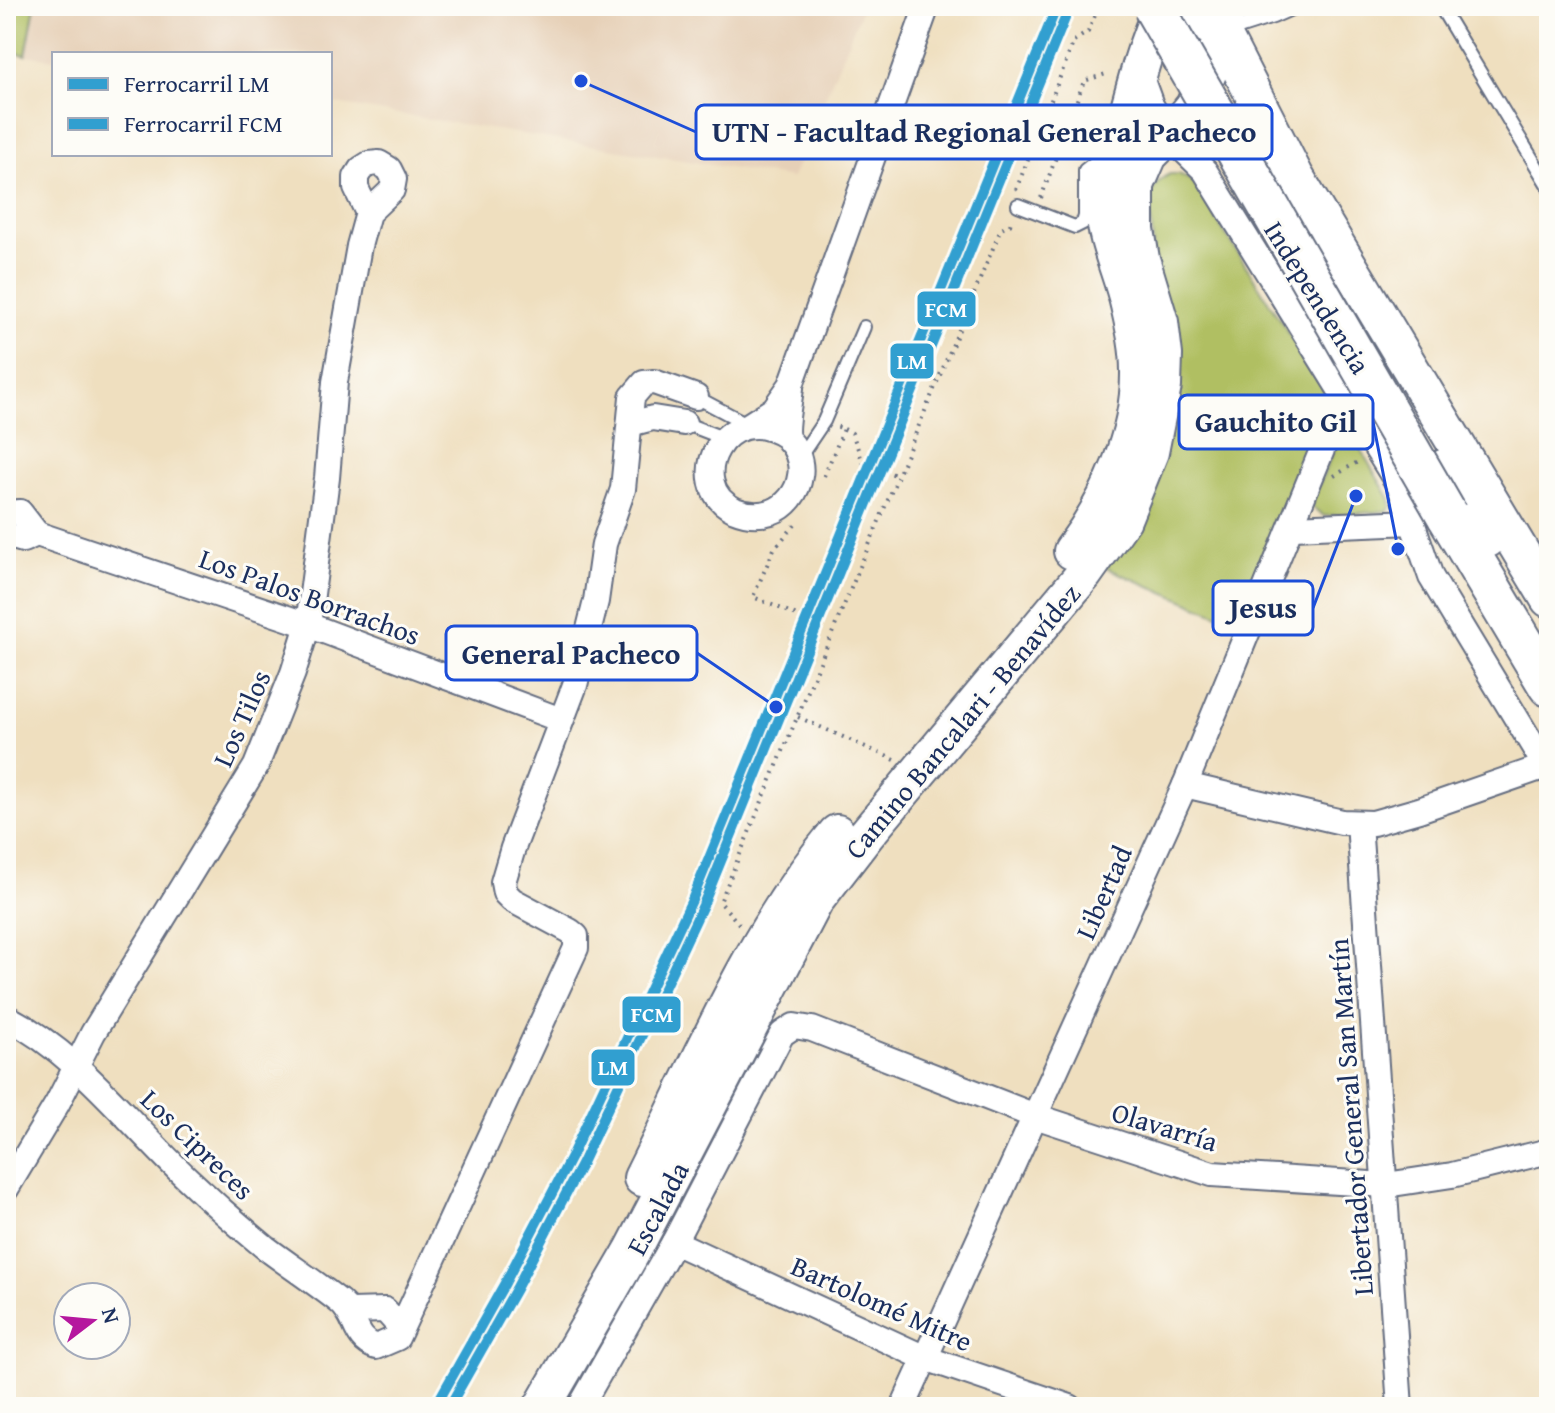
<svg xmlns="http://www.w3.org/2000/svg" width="1555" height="1413" font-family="'Gentium Book Plus',serif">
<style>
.built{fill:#e6d0b7}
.green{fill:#b0bf62;stroke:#667760;stroke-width:2}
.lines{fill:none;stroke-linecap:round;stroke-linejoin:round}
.service-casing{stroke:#656d80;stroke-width:16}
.minor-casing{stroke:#656d80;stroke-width:28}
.secondary-casing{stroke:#656d80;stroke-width:40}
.primary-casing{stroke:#656d80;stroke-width:44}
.path{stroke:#656d80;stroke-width:4;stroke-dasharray:2 6;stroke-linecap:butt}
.service{stroke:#fff;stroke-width:12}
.minor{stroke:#fff;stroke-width:24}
.secondary{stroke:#fff;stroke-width:36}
.primary{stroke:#fff;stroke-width:40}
.primary-bridge-casing{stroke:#656d80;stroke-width:44;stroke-linecap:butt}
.primary-bridge{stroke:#fff;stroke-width:40}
.rail-1-casing{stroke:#fdfcf7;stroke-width:16}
.rail-2-casing{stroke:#fdfcf7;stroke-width:16}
.rail-1{stroke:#319fd0;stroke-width:10}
.rail-2{stroke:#319fd0;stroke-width:10}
.labels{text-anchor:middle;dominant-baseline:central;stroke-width:6;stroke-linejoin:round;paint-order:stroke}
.street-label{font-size:28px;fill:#1b2f5e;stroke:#fdfcf7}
.leader{fill:none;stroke:#1d4ed8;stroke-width:3}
.callout-dot{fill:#1d4ed8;stroke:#fdfcf7;stroke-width:3}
.callout{fill:#fdfcf7;stroke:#1d4ed8;stroke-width:3}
.callout-label{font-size:30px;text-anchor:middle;font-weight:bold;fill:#1b2f5e}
.line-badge{stroke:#fdfcf7;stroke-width:3}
.badge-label{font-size:22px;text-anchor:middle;font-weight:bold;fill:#fff}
</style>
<rect width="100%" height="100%" fill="#fdfcf7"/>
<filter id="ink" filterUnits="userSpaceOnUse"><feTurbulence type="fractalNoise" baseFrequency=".0125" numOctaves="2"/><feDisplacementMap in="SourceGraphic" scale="16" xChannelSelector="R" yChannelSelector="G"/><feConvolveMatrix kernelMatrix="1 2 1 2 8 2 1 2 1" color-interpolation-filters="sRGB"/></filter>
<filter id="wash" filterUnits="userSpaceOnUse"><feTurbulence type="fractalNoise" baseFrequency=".006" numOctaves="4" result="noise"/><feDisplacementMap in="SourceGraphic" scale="32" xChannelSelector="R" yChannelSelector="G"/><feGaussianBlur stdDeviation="1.8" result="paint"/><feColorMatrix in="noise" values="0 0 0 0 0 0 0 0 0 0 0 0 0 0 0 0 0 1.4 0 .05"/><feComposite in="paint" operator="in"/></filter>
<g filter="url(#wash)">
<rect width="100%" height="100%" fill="#efdfbf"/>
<!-- built -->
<polygon class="built" points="35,6 863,6 792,178 330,103 330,54 54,54 54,59 26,55"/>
<!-- green -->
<g class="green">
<polygon points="6,6 35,6 26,55 6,51"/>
<path d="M 1170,174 L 1179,174 L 1192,181 L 1323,387 L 1328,410 L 1240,624 L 1104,567 C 1120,463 1136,360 1152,256 C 1157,225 1136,189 1170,174 Z"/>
<polygon points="1345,435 1355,440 1390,499 1391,507 1387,511 1324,516 1312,507 1313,499 1339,437"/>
</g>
</g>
<g filter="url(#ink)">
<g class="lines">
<!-- service casing -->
<g class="service-casing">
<g id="service">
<polyline points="1440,6 1549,187"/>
<polyline points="1226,32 1273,17 1298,6"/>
<polyline points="1018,205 1075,227 1083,223 1085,216 1085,170 1094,163 1110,164"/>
<polyline points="696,397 749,425"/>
<polyline points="684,423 723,438"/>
<polyline points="799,458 824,421 864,327"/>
</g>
</g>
<!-- minor casing -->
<g class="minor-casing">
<g id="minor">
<polyline points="1139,72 1151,105 1169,136 1205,171 1400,487 1431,577 1549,772"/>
<polyline points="630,424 653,418 684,423"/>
<polyline points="749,425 774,409 791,385 927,6"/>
<path d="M 787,437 C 725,395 681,485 735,510 C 747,515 758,516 771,512 C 786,507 798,492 800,476 C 802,467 799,455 794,447 C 792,443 788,441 787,437 C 784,428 790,399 791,388"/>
<polyline points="6,513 20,512 37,534"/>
<polyline points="1293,527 1413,522"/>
<polyline points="6,535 23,540 37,534 308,625 561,720"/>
<polyline points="1185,785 1342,822 1373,823 1419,810 1546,766"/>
<polyline points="1359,823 1400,1407"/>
<path d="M 6,1017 C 79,1054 129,1124 188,1179 C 213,1203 239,1226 266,1248 C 290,1266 316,1283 340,1302 C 358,1317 353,1339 376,1347 L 397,1338 L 576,948 L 576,936 L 570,931 L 512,900 L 505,893 L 503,882 L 513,848 L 575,685 L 596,601 L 604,544 L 623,489 L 632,397 L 644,383 L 654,382 L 696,397"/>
<polyline points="6,1189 57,1104 93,1033 256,766 293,673 308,625 327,478 335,382 359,246 368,213 392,190 394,179 389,169 379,163 369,164 361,169 356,177 356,188 368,213"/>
<polyline points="674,1242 925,1358 1070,1407"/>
<polyline points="352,1311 385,1310 401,1328"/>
<polyline points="580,1407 674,1242 782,1034 794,1026 812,1029 1035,1116 1212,1174 1386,1185 1452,1175 1549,1151"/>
<polyline points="903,1407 1185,785 1344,396"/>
</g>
</g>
<!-- secondary casing -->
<g class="secondary-casing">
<g id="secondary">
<polyline points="1173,6 1222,33 1295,176 1549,599"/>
<path d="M 1072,551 C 1109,501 1140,435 1139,371 C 1139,348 1134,327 1129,305 C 1122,274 1106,242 1104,210 C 1103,185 1115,158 1122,134 C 1134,90 1144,47 1163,6"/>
<path d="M 642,1178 C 700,1063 754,931 837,833"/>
<polyline points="542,1407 633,1250 815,901 866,835 1084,574 1123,519 1150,452 1163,386 1164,355 1160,322 1141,259 1136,230 1136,185 1149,155 1177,127 1194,106 1219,47 1227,6"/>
</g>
</g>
<!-- primary casing -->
<g class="primary-casing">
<g id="primary">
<polyline points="1446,469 1487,537"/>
<polyline points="1447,515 1549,686"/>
</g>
</g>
<!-- path -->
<g class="path">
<polyline points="1016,190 1074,41 1088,32 1099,6"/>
<polyline points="1041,198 1084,81 1109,73"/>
<polyline points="844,429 852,433 864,465 899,476"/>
<polyline points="824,476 844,429 836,426"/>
<polyline points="1334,476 1361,460"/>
<polyline points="795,525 774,549 753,597 799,616"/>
<polyline points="798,717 895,760"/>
<polyline points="739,924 720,902 1001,229 1010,225 1012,218"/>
</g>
<!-- service -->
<use href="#service" class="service"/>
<!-- minor -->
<use href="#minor" class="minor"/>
<!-- secondary -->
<use href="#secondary" class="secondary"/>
<!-- primary -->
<use href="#primary" class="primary"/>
<!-- primary-bridge casing -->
<g class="primary-bridge-casing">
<polyline id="primary-bridge" points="1153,6 1447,515"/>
</g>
<!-- primary-bridge -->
<use href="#primary-bridge" class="primary-bridge"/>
<!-- rail-1 casing -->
<g class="rail-1-casing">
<polyline id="rail-1" points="435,1407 505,1283 571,1157 692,900 1057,6"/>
</g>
<!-- rail-2 casing -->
<g class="rail-2-casing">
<polyline id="rail-2" points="449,1407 516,1289 582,1163 703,905 1068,11"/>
</g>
<!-- rail-1 -->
<use href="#rail-1" class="rail-1"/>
<!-- rail-2 -->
<use href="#rail-2" class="rail-2"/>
</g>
</g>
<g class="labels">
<!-- street labels -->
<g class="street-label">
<text transform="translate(1318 297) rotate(58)">Independencia</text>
<text transform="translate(310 596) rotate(20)">Los Palos Borrachos</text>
<text transform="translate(241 718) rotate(-66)">Los Tilos</text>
<text transform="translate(962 721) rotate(-50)">Camino Bancalari - Benavídez</text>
<text transform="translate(1103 892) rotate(-66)">Libertad</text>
<text transform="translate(1350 1117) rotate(-94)">Libertador General San Martín</text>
<text transform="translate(1165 1126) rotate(17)">Olavarría</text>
<text transform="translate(198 1144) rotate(44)">Los Cipreces</text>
<text transform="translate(657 1208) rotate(-62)">Escalada</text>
<text transform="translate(882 1303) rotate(24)">Bartolomé Mitre</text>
</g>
</g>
<!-- callouts -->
<path class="leader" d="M581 81L696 132M1398 549L1373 422M1356 496L1313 608M776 707L697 653"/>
<g class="callout-dot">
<circle cx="581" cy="81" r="8"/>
<circle cx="1398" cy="549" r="8"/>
<circle cx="1356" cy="496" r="8"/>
<circle cx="776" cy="707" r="8"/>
</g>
<g class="callout">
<rect x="696" y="105" width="576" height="54" rx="8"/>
<rect x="1179" y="395" width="194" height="54" rx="8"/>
<rect x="1213" y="581" width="100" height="54" rx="8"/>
<rect x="446" y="626" width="251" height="54" rx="8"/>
</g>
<g class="callout-label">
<text x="984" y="142">UTN - Facultad Regional General Pacheco</text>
<text x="1276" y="432">Gauchito Gil</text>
<text x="1263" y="618">Jesus</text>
<text x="571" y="664">General Pacheco</text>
</g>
<g class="line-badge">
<rect x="916" y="290" width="61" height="38" rx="8" fill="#319fd0"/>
<rect x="889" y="342" width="46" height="38" rx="8" fill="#319fd0"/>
<rect x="621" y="995" width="61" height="39" rx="8" fill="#319fd0"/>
<rect x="590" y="1048" width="46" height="39" rx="8" fill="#319fd0"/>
</g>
<g class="badge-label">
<text x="946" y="317">FCM</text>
<text x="912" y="369">LM</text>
<text x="652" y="1022">FCM</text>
<text x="613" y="1075">LM</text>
</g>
<!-- margin -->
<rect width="1555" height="1413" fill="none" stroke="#fdfcf7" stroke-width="32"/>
<!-- legend -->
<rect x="52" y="52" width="280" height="104" fill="#fdfcf7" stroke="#a3aaba" stroke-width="2"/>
<rect x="68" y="78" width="40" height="12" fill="#319fd0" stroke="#a3aaba" stroke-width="2"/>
<text x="124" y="92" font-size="24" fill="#1b2f5e">Ferrocarril LM</text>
<rect x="68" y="118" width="40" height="12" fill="#319fd0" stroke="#a3aaba" stroke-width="2"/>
<text x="124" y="132" font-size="24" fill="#1b2f5e">Ferrocarril FCM</text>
<!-- north arrow -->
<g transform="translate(92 1321) rotate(74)"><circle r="38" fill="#fdfcf7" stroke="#a3aaba" stroke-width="2"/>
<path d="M0-6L14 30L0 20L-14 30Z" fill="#b5179e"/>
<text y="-12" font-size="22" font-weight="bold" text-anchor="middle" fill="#1b2f5e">N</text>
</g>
</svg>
